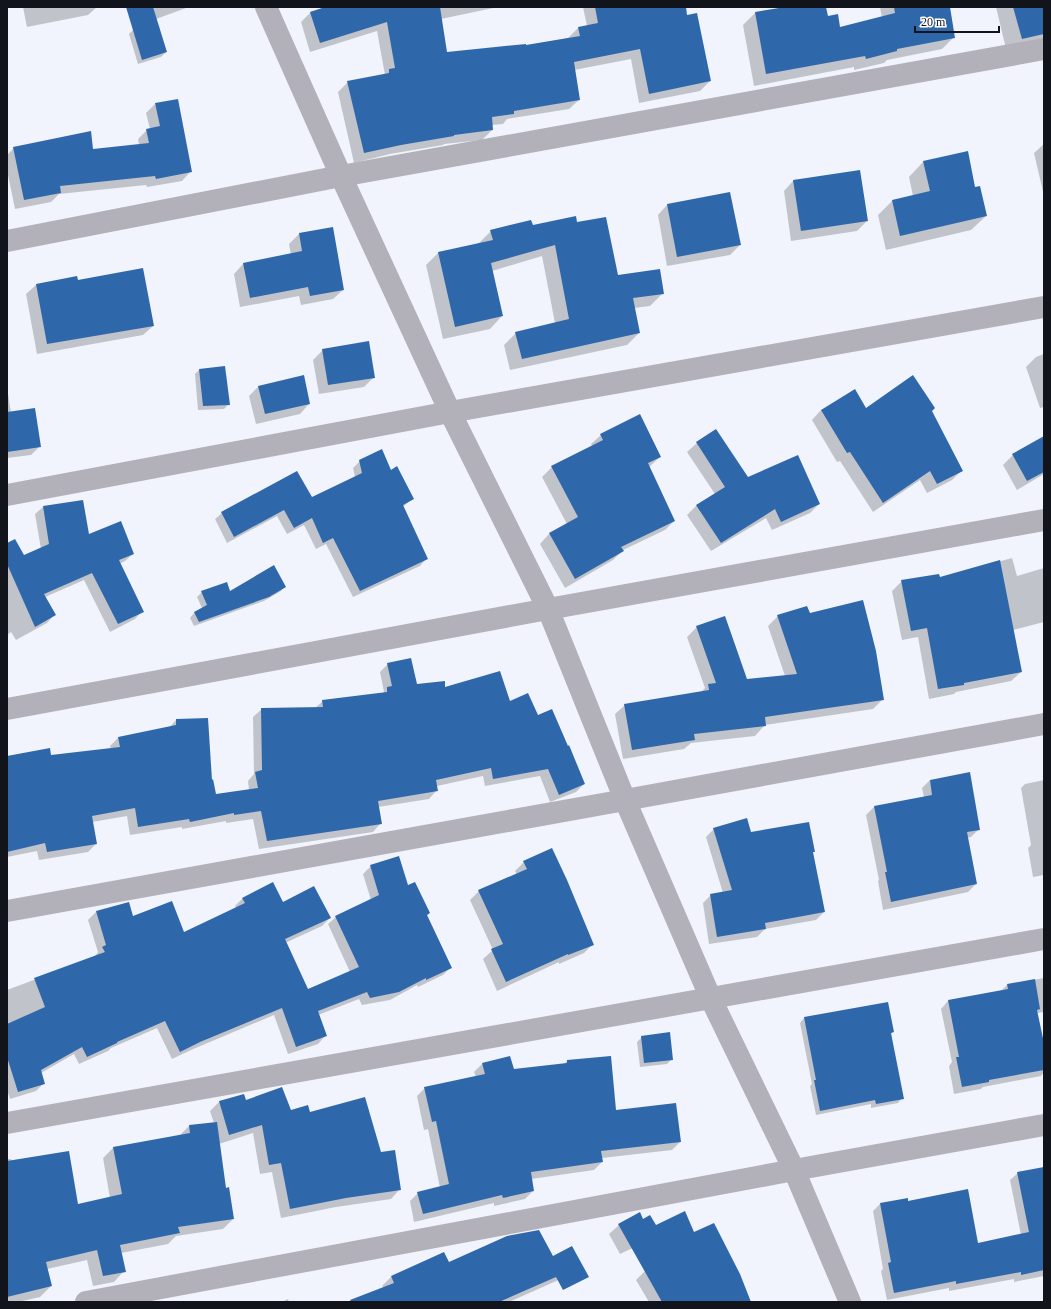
<svg xmlns="http://www.w3.org/2000/svg" width="1051" height="1309" font-family="'Times New Roman',serif">
<style>
.shadow{fill:#0003}
.building{fill:#2f68aa}
.lines{fill:none;stroke-linecap:round;stroke-linejoin:round}
.minor{stroke:#b2b1ba;stroke-width:22}
</style>
<rect width="100%" height="100%" fill="#f2f4fd"/>
<!-- shadow -->
<g class="shadow">
<polygon points="23,7 97,7 88,15 27,27"/>
<polygon points="152,7 189,7 156,19"/>
<polygon points="328,7 498,7 441,19 446,53 525,46 568,38 578,28 587,26 583,7 632,7 710,81 700,91 639,103 631,59 574,70 579,100 569,109 507,119 503,124 492,125 492,130 482,140 444,144 443,145 390,154 354,163 338,92 348,82 385,75 377,31 310,52 301,22 311,12"/>
<polygon points="792,7 825,7 827,17 839,29 882,18 880,7 948,7 954,37 942,49 887,60 884,63 854,70 854,67 754,86 743,25 755,13"/>
<polygon points="996,7 1044,7 1044,44 1007,53"/>
<polygon points="133,30 166,52 161,57 138,64 129,34"/>
<polygon points="155,104 191,171 182,181 147,187 146,185 59,194 51,202 15,209 7,170 7,155 14,148 92,150 139,145 138,139 147,130 150,129 146,113"/>
<polygon points="1044,144 1044,196 1034,153"/>
<polygon points="923,162 975,188 986,216 971,230 886,250 878,215 892,201 913,196 909,177"/>
<polygon points="793,181 867,221 857,231 791,241 784,191"/>
<polygon points="667,205 740,245 730,255 667,266 658,215"/>
<polygon points="576,223 617,276 663,293 650,306 634,308 639,333 627,345 510,370 504,345 516,333 555,323 542,256 492,271 502,316 490,329 443,339 426,265 438,253 478,244 491,231 532,226"/>
<polygon points="332,229 343,290 333,299 301,305 299,296 240,307 234,274 243,264 291,255 289,244 299,234"/>
<polygon points="77,281 153,326 143,335 37,354 26,294 36,285"/>
<polygon points="323,350 374,377 364,387 319,394 313,360"/>
<polygon points="1044,354 1044,407 1040,408 1026,367 1036,357"/>
<polygon points="199,370 229,404 224,409 198,410 195,374"/>
<polygon points="259,386 309,404 300,414 256,424 249,396"/>
<polygon points="7,387 11,413 40,446 31,455 7,458"/>
<polygon points="866,409 931,411 962,470 952,480 927,493 920,480 873,512 840,461 837,462 812,420 821,410"/>
<polygon points="716,430 747,478 819,504 810,513 772,530 766,518 711,551 687,515 696,506 715,494 687,452 697,443"/>
<polygon points="601,435 660,457 649,467 674,521 665,530 623,550 613,560 565,588 540,544 549,534 567,524 542,477 552,467 592,446 591,444"/>
<polygon points="1013,455 1044,455 1044,474 1017,490 1003,465"/>
<polygon points="360,461 390,471 412,499 403,507 426,559 420,566 353,597 326,544 316,549 304,525 287,534 277,516 227,543 215,519 222,513 311,499 355,477 353,468"/>
<polygon points="83,501 88,535 133,554 125,561 119,564 142,611 135,619 110,632 84,580 45,597 54,615 47,623 16,640 11,632 7,635 7,564 41,549 35,514 43,507"/>
<polygon points="1012,558 1017,576 1044,568 1044,622 1013,630 1021,672 1011,681 956,692 954,694 929,699 918,637 902,640 892,591 902,581 939,578"/>
<polygon points="285,586 281,591 264,601 194,626 190,618 194,613 202,608 197,597 202,592 230,592"/>
<polygon points="809,614 883,699 873,709 765,725 755,736 691,743 684,749 623,759 615,714 625,705 701,692 705,688 687,637 697,627 746,680 785,676 768,626 778,616"/>
<polygon points="388,664 416,685 445,688 509,702 537,717 584,784 576,792 550,802 540,776 485,786 483,776 437,786 437,790 429,799 378,807 381,823 373,832 259,849 253,819 226,823 226,821 182,829 182,827 130,835 127,816 92,822 96,844 88,852 39,860 37,851 7,857 7,757 50,756 111,749 110,746 118,738 169,728 176,720 211,781 215,795 249,790 248,781 254,774 253,717 262,709 315,708 323,701 382,694 384,692 380,672"/>
<polygon points="930,780 979,829 971,837 967,838 976,884 968,892 883,910 878,881 879,880 866,815 874,807 924,797 922,788"/>
<polygon points="1044,780 1044,875 1033,877 1028,848 1031,845 1021,788 1025,784"/>
<polygon points="714,829 750,833 814,851 812,853 824,912 816,920 765,929 757,937 709,944 703,903 711,895 723,893 706,837"/>
<polygon points="524,862 593,944 584,953 559,964 559,962 497,991 483,959 493,950 470,900 479,891 517,875 515,871"/>
<polygon points="371,866 407,887 426,915 451,967 443,975 418,987 417,985 390,1000 362,1005 359,999 318,1015 325,1036 318,1044 288,1054 274,1015 191,1050 172,1059 157,1028 111,1048 108,1051 79,1064 74,1054 41,1073 44,1083 36,1091 10,1099 7,1090 7,990 95,957 95,956 98,952 88,920 96,912 128,903 133,917 184,934 236,908 235,906 243,898 283,903 330,918 322,926 285,943 308,990 350,972 328,924 336,917 371,900 363,874"/>
<polygon points="1044,978 1044,1012 1037,1013 1044,1049 1044,1072 1041,1076 983,1087 981,1089 954,1094 949,1066 952,1062 941,1009 948,1001 1001,991 1007,985"/>
<polygon points="804,1018 893,1032 890,1034 902,1098 898,1103 871,1108 871,1104 816,1115 810,1086 812,1084 800,1023"/>
<polygon points="642,1037 672,1059 667,1064 640,1067 637,1042"/>
<polygon points="567,1061 615,1112 680,1142 672,1150 602,1158 602,1162 594,1170 531,1179 533,1191 525,1199 494,1206 494,1203 414,1222 410,1201 418,1193 440,1188 428,1129 424,1130 417,1096 425,1088 476,1077 474,1072 482,1064 513,1070 564,1064"/>
<polygon points="245,1101 290,1111 310,1114 380,1153 400,1189 391,1199 336,1207 281,1218 272,1172 260,1174 253,1133 219,1144 225,1189 233,1219 223,1229 176,1236 168,1244 121,1253 124,1271 114,1282 93,1286 87,1260 47,1269 51,1286 40,1297 18,1302 7,1302 7,1159 11,1159 12,1161 77,1206 110,1198 103,1158 114,1147 179,1136 189,1126 214,1123 210,1111 219,1102"/>
<polygon points="1044,1168 1044,1276 1014,1282 1014,1279 949,1291 949,1288 887,1300 881,1271 883,1269 873,1211 880,1204 907,1199 907,1202 977,1244 1021,1235 1010,1180 1018,1173"/>
<polygon points="619,1225 650,1234 694,1234 750,1302 649,1302 636,1280 645,1271 641,1244 620,1254 609,1234"/>
<polygon points="552,1257 572,1274 509,1302 348,1302 384,1288 382,1286 391,1277 448,1263"/>
<polygon points="288,1299 289,1302 282,1302"/>
</g>
<!-- building -->
<g class="building">
<polygon points="126,7 153,7 167,52 142,60"/>
<polygon points="325,7 440,7 447,52 526,44 526,45 580,36 578,27 598,23 595,7 686,7 687,15 697,13 711,81 649,94 640,49 574,62 580,100 514,111 514,114 492,117 493,130 454,135 454,136 401,145 364,153 347,81 389,73 389,69 395,68 387,22 320,43 310,12"/>
<polygon points="785,7 826,7 828,16 838,14 840,27 895,13 894,7 950,7 955,38 897,49 897,51 866,59 865,56 766,74 755,12"/>
<polygon points="1013,7 1044,7 1044,34 1022,39"/>
<polygon points="178,99 192,172 156,179 155,176 60,186 61,193 24,200 13,147 91,131 93,149 149,143 146,129 160,126 155,103"/>
<polygon points="968,151 975,187 980,186 987,216 900,236 892,200 930,191 923,161"/>
<polygon points="860,170 868,221 801,231 793,180"/>
<polygon points="730,192 741,245 677,257 667,204"/>
<polygon points="576,216 577,222 606,217 618,275 660,269 664,294 633,298 640,333 522,359 515,332 569,319 555,245 491,263 503,316 455,327 438,252 493,240 490,230 531,220 533,225"/>
<polygon points="333,227 344,290 310,296 308,287 250,298 243,263 302,251 299,233"/>
<polygon points="143,268 154,326 47,344 36,284 77,276 78,280"/>
<polygon points="369,341 375,378 328,385 322,349"/>
<polygon points="225,366 230,405 203,406 199,369"/>
<polygon points="304,375 310,404 265,414 258,386"/>
<polygon points="913,375 935,408 932,411 963,471 937,484 930,471 883,503 850,452 847,453 821,410 855,389 866,408"/>
<polygon points="35,408 41,447 7,452 7,412"/>
<polygon points="640,414 661,457 648,463 675,521 621,547 624,551 575,579 549,533 578,517 551,466 603,440 600,434"/>
<polygon points="716,429 748,477 798,455 820,504 781,522 775,509 721,543 696,505 725,487 696,442"/>
<polygon points="1044,436 1044,472 1027,481 1012,454"/>
<polygon points="382,449 391,470 397,466 414,499 403,505 428,559 360,591 333,538 323,543 312,518 294,528 284,510 234,537 221,512 297,471 312,497 362,473 359,460"/>
<polygon points="83,500 89,534 121,521 134,554 119,560 144,612 118,624 92,573 44,594 56,615 35,627 7,564 7,543 15,539 24,555 49,544 43,506"/>
<polygon points="1000,560 1022,672 964,683 964,685 938,689 927,628 911,631 901,580 939,574 940,577"/>
<polygon points="274,565 286,587 269,597 199,622 194,612 207,605 201,591 227,582 230,591"/>
<polygon points="863,600 876,651 884,700 765,717 766,726 694,734 695,740 632,750 624,704 709,690 708,684 716,683 696,626 725,616 747,679 797,674 777,615 807,606 810,613"/>
<polygon points="411,658 417,684 445,681 445,687 500,671 510,701 528,693 538,715 552,709 568,746 569,745 585,784 559,795 548,769 493,779 491,768 436,780 438,791 378,801 382,824 267,841 261,811 234,815 234,813 190,822 189,819 138,827 135,808 92,816 97,844 47,852 45,843 7,852 7,756 50,748 51,755 120,747 118,737 176,725 176,719 208,718 212,780 213,779 216,794 258,788 255,772 262,770 261,708 323,707 322,700 387,692 387,687 392,686 387,663"/>
<polygon points="970,772 980,830 967,832 977,884 891,902 885,872 887,872 874,806 932,795 930,780"/>
<polygon points="747,818 751,832 809,822 815,852 813,852 825,912 765,923 766,929 717,937 710,894 732,890 713,828"/>
<polygon points="552,848 567,880 594,945 568,955 568,954 506,982 491,949 503,944 478,890 527,869 523,861"/>
<polygon points="399,856 408,885 415,882 430,913 427,915 452,968 426,980 426,978 399,992 370,998 367,992 318,1011 327,1036 296,1047 282,1008 200,1042 180,1052 165,1021 117,1042 117,1043 87,1057 82,1047 41,1070 45,1084 18,1092 7,1057 7,1024 45,1007 34,978 105,952 102,947 106,945 96,911 129,902 133,916 172,901 184,932 245,903 242,898 273,882 283,902 314,886 331,918 285,939 308,989 359,967 335,916 379,895 370,865"/>
<polygon points="1035,979 1040,1009 1037,1010 1044,1043 1044,1070 989,1080 989,1082 962,1087 956,1057 959,1057 948,1000 1008,989 1007,984"/>
<polygon points="888,1002 894,1032 891,1033 904,1099 876,1104 875,1100 820,1111 814,1080 816,1080 804,1017"/>
<polygon points="670,1032 673,1060 644,1063 641,1036"/>
<polygon points="510,1056 514,1069 567,1063 567,1060 611,1056 616,1110 676,1103 681,1142 601,1151 603,1162 531,1172 534,1191 503,1198 502,1195 423,1214 417,1192 449,1184 436,1121 432,1122 424,1087 485,1074 482,1063"/>
<polygon points="282,1087 291,1110 308,1105 310,1112 365,1097 381,1152 395,1150 401,1190 346,1198 290,1209 281,1163 269,1165 262,1125 229,1135 219,1101 244,1094 246,1100"/>
<polygon points="217,1122 226,1188 229,1187 234,1219 178,1227 180,1233 120,1245 126,1272 103,1276 97,1250 46,1262 52,1286 7,1297 7,1161 69,1151 78,1204 122,1194 113,1147 190,1133 189,1125"/>
<polygon points="1044,1167 1044,1270 1021,1275 1021,1272 956,1284 956,1281 894,1293 888,1263 891,1262 880,1203 908,1198 908,1201 968,1189 978,1243 1029,1232 1017,1172"/>
<polygon points="685,1211 694,1232 714,1223 740,1274 751,1302 662,1302 618,1224 640,1212 643,1219 650,1215 656,1225"/>
<polygon points="539,1230 553,1256 572,1246 589,1277 563,1290 556,1277 499,1302 351,1302 350,1300 394,1283 391,1276 444,1252 449,1262 507,1236"/>
</g>
<g class="lines">
<!-- minor -->
<g class="minor">
<polyline points="266,7 341,176 450,412 548,609 625,800 711,999 794,1170 850,1302"/>
<polyline points="7,241 341,176 1044,49"/>
<polyline points="7,495 450,412 1044,307"/>
<polyline points="7,709 548,609 1044,520"/>
<polyline points="7,911 625,800 1044,724"/>
<polyline points="7,1123 1044,939"/>
<polyline points="86,1302 794,1170 1044,1125"/>
</g>
</g>
<!-- border -->
<rect width="1051" height="1309" fill="none" stroke="#12141b" stroke-width="16"/>
<!-- scale -->
<path d="M915 26v6h84v-6" fill="none" stroke="#12141b" stroke-width="2"/>
<text x="921" y="26" font-size="12" fill="#12141b" stroke="#ffffff" stroke-width="3" paint-order="stroke">20 m</text>
</svg>
